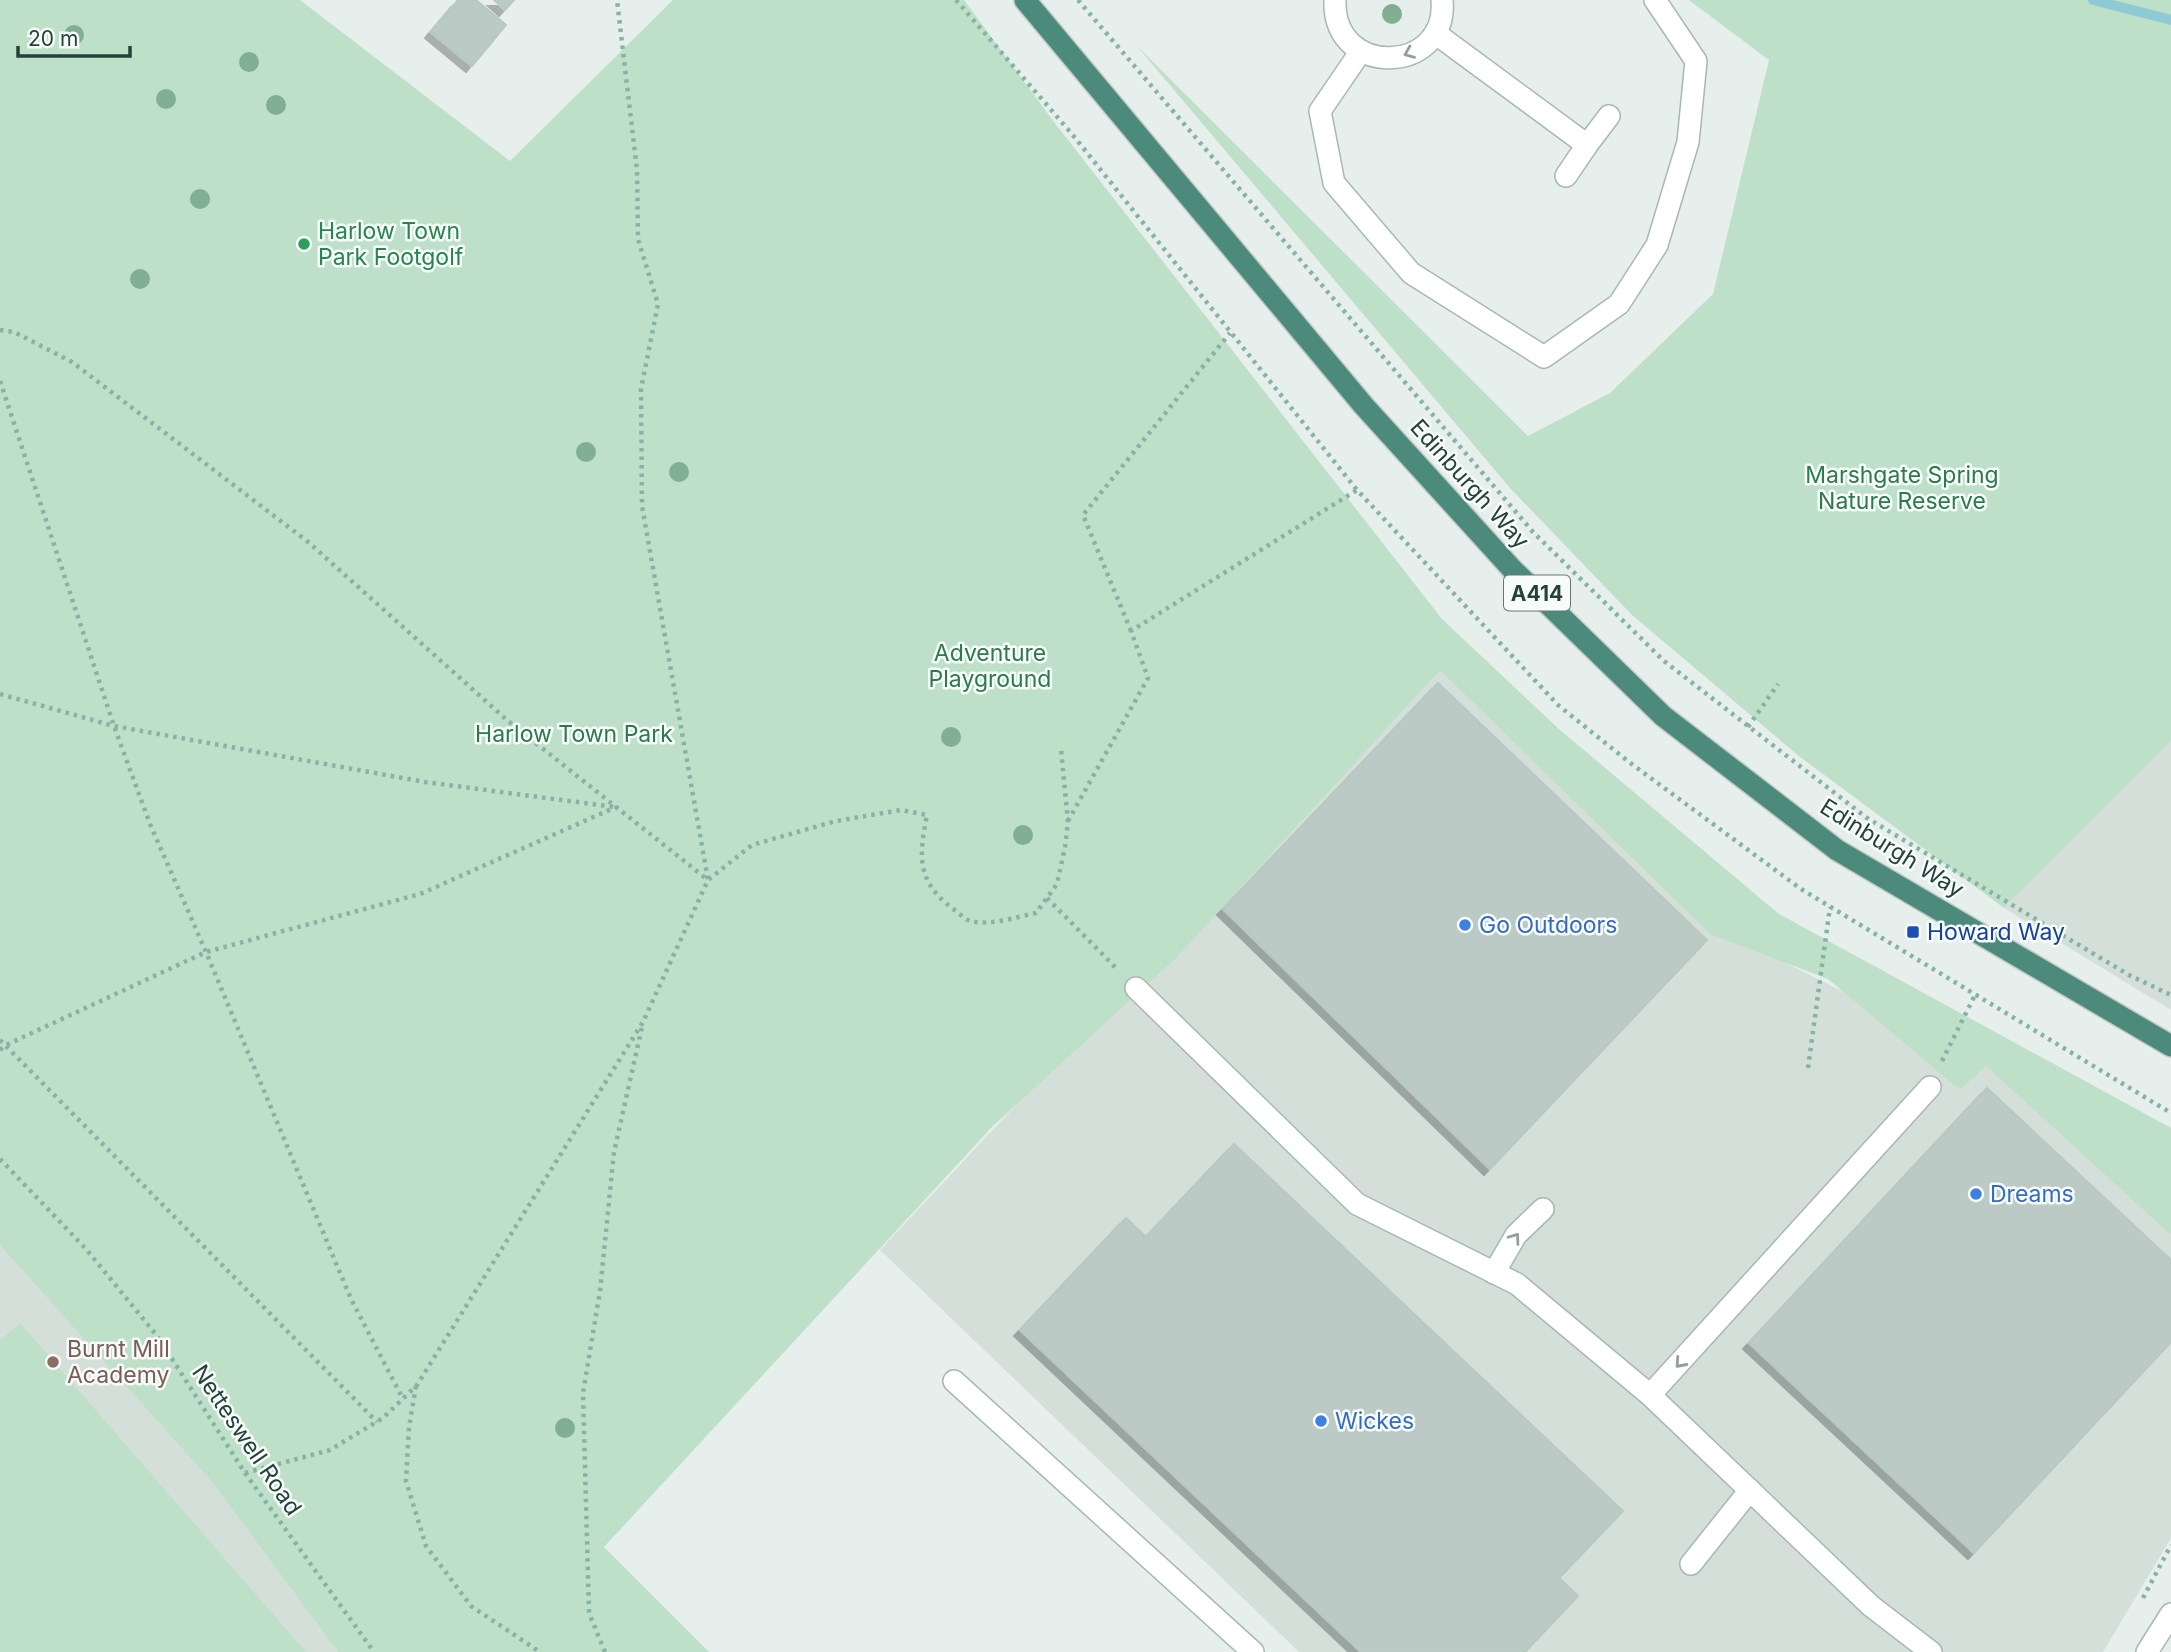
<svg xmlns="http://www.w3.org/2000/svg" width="2171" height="1652" font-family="Inter,sans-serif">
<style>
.built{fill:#d4dfda}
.green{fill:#bfe0c8}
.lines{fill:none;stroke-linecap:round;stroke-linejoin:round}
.stream{stroke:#8ec9d4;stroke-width:10}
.building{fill:#bbcac4;stroke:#b8c9c2;stroke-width:2;filter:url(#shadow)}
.service-casing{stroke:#a8b8b2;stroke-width:24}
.tertiary-casing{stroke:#a8b8b2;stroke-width:24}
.trunk-casing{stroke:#c2cac8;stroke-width:24}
.path{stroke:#86b3a5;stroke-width:4.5;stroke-dasharray:3.5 5;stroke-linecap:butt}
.service{stroke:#fff;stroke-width:21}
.tertiary{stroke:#fff;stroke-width:21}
.trunk{stroke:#4c8a7c;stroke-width:21}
.tree{fill:#80af93}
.oneway{stroke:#92a09c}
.leisure-dot{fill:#2e9e5b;stroke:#f7fbf9;stroke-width:2.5}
.shop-dot{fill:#3f7fe0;stroke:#f7fbf9;stroke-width:2.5}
.transit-dot{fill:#1a4fb4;stroke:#f7fbf9;stroke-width:2.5}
.education-dot{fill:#8d6e63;stroke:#f7fbf9;stroke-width:2.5}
.labels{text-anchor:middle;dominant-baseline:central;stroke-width:5;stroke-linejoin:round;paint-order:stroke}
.shield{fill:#f7fbf9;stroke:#637a73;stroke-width:2}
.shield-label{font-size:21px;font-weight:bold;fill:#24423a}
.leisure-label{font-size:23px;fill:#27864d;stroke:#f7fbf9;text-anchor:start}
.park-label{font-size:23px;fill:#2d7a4b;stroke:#f7fbf9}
.street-label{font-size:23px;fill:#24423a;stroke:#f7fbf9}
.shop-label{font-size:23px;fill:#366cbe;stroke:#f7fbf9;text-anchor:start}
.transit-label{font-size:23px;fill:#164399;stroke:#f7fbf9;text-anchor:start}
.education-label{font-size:23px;fill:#785e54;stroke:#f7fbf9;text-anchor:start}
</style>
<defs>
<filter id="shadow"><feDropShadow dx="-6" dy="6" stdDeviation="0" flood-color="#0004"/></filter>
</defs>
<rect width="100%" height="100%" fill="#e6efeb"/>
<!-- built -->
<g class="built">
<polygon points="1436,658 1728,934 2011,1076 2171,1200 2171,1538 2103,1652 1299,1652 880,1250"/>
<polygon points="2171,741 2171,1010 2004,908"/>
<polygon points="0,1244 211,1481 338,1652 0,1652"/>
</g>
<!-- green -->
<g class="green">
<polygon points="0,0 300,0 510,161 673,0 964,0 1054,122 1442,619 1560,730 1779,914 2171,1128 2171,1235 1986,1066 1960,1090 1828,979 1710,934 1440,670 1176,958 992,1127 604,1547 709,1652 338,1652 211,1481 0,1245"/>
<polygon points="1689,0 2171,0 2171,741 2004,908 1800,757 1632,615 1510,488 1136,45 1528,436 1610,393 1713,294 1769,60"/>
<polygon points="20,1323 306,1652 0,1652 0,1340"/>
</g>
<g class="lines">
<!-- stream -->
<polyline class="stream" points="2093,0 2171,20"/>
</g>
<!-- building -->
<g class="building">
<polygon points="458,0 476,0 506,25 472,66 431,32"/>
<polygon points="494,0 514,0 505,10"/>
<polygon points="1438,683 1707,940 1490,1169 1223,909"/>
<polygon points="1987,1088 2171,1260 2171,1342 1974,1553 1749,1343"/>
<polygon points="1234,1144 1623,1511 1559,1578 1578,1596 1525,1652 1361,1652 1020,1330 1126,1218 1146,1237"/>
</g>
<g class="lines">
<!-- service casing -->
<g class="service-casing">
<g id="service">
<path d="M 1335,0 C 1332,79 1449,75 1442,0"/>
<polyline points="1435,33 1587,145 1609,116"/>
<polyline points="1361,51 1320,111 1334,183 1411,273 1544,357 1619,304 1657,245 1688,142 1696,61 1655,0"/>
<polyline points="1566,176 1587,145"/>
<polyline points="1136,988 1357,1204 1517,1284 1650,1395 1871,1606 1931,1652"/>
<polyline points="1494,1273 1516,1235 1543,1209"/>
<polyline points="954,1381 1253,1652"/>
<polyline points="1650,1395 1930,1087"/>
<polyline points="1691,1564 1750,1490"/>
</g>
</g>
<!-- tertiary casing -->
<g class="tertiary-casing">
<polyline id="tertiary" points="2147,1652 2171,1614"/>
</g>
<!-- trunk casing -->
<g class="trunk-casing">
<polyline id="trunk" points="1025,0 1364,406 1512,569 1663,716 1837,850 2171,1046"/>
</g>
<!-- path -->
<g class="path">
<polyline points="956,0 1072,134 1357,490 1558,705 1629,762 1801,889 2171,1113"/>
<polyline points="1078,0 1533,532 1664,661 1867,818 2129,975 2171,995"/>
<path d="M 0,330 L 14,332 L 72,362 L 307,541 L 508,721 L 708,880 L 752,845 L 836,821 L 901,810 L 927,815 C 919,855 916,881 952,908 C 958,912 964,919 970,921 C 991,926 1016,917 1036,913 L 1057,884 L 1065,847 L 1068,822 L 1061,749"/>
<polyline points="0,381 114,726 150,824 206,952 351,1299 403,1399"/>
<polyline points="1131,631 1083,515 1230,333"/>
<polyline points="0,694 114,726 425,782 615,807"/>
<polyline points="1748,727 1778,684"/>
<polyline points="1068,821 1148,678 1131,631 1357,490"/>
<polyline points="1047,898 1116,968"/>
<polyline points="0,1040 377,1422"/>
<polyline points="0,1050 6,1045 206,952 420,894 616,807"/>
<polyline points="1942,1061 1975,995"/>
<polyline points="1808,1068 1830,907"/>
<polyline points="0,1159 86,1249 158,1337 245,1473 374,1652"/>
<polyline points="416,1386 409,1427 406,1481 426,1546 471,1606 540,1652"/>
<polyline points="245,1473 330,1450 383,1418 417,1385 643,1022 708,880 642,506 641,389 658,304 638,239 637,170 617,0"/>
<polyline points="2143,1598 2171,1545"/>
<polyline points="605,1652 589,1613 583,1393 600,1291 614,1152 642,1027"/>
</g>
<!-- service -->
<use href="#service" class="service"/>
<!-- tertiary -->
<use href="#tertiary" class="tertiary"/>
<!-- trunk -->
<use href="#trunk" class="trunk"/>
</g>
<!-- trees -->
<g class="tree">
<circle cx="1392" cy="14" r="10"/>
<circle cx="74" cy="35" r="10"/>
<circle cx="249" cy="62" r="10"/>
<circle cx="166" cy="99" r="10"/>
<circle cx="276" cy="105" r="10"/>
<circle cx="200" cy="199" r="10"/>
<circle cx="140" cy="279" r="10"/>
<circle cx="586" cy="452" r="10"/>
<circle cx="679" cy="472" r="10"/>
<circle cx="951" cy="737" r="10"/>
<circle cx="1023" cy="835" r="10"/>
<circle cx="565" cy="1428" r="10"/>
</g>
<!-- one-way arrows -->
<defs><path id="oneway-chevron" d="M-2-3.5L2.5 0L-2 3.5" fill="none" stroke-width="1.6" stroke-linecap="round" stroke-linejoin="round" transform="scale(1.75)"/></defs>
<g class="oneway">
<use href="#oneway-chevron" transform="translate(1409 53) rotate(158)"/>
<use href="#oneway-chevron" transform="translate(1515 1238) rotate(-54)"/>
<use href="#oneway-chevron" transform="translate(1680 1363) rotate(132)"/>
</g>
<!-- markers -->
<circle class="leisure-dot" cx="304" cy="244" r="7"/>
<g class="shop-dot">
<circle cx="1465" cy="925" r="7"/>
<circle cx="1976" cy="1194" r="7"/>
<circle cx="1321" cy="1421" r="7"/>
</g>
<rect class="transit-dot" x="1906" y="925" width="14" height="14" rx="3.5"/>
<circle class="education-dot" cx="53" cy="1362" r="7"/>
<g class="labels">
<!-- shield labels -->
<rect class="shield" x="1504" y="575.5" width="66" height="35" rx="5"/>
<g class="shield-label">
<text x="1537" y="593">A414</text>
</g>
<!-- leisure labels -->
<g class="leisure-label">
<text x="318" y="231">Harlow Town<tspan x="318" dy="26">Park Footgolf</tspan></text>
</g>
<!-- park labels -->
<g class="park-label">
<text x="1902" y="475">Marshgate Spring<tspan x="1902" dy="26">Nature Reserve</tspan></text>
<text x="990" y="653">Adventure<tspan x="990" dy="26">Playground</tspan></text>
<text x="574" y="734">Harlow Town Park</text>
</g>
<!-- street labels -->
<g class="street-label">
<text transform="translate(1470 484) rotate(48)">Edinburgh Way</text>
<text transform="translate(1892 848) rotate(32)">Edinburgh Way</text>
<text transform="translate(247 1440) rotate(56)">Netteswell Road</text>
</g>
<!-- shop labels -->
<g class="shop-label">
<text x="1479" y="925">Go Outdoors</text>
<text x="1990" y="1194">Dreams</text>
<text x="1335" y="1421">Wickes</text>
</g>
<!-- transit labels -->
<g class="transit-label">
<text x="1927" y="932">Howard Way</text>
</g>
<!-- education labels -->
<g class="education-label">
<text x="67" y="1349">Burnt Mill<tspan x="67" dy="26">Academy</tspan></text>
</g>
</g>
<!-- scale -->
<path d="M18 46v10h112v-10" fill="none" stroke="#24423a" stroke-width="3.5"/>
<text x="28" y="46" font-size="21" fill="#24423a" stroke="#f7fbf9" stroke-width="5" paint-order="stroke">20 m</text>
</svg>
